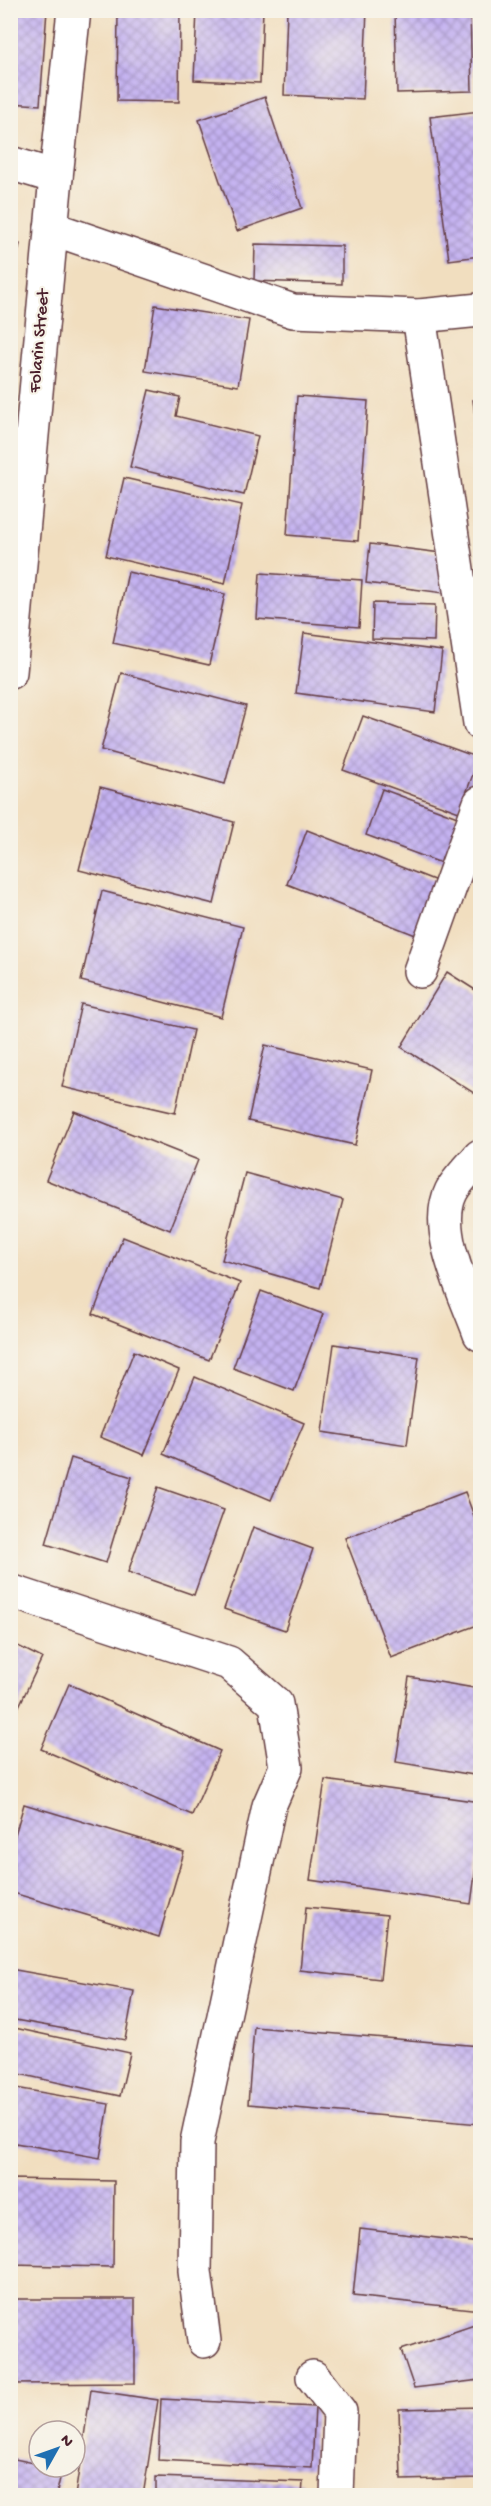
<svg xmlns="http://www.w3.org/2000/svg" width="491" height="2506" font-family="'Gochi Hand',sans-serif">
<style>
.building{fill:url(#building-cross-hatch)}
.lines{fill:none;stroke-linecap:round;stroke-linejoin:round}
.street-casing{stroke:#633c41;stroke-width:36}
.street{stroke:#fff;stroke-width:33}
.labels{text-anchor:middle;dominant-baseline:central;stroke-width:4.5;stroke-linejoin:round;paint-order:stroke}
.street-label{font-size:18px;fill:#4a1f2b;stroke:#f7f3e8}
</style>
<defs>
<pattern id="building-cross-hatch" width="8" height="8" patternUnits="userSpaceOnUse" patternTransform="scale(1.5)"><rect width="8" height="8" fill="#c4b2f1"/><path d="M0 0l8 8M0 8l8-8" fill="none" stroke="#a190c3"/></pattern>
</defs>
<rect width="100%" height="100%" fill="#f7f3e8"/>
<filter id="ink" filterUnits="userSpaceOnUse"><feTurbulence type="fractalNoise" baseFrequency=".0167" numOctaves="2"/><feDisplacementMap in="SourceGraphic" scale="12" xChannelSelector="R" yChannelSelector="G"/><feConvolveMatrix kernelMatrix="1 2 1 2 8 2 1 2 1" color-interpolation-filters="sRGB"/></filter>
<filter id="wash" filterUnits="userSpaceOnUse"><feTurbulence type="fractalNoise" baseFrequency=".008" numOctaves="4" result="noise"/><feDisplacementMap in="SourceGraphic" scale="24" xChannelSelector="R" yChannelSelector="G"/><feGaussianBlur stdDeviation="1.35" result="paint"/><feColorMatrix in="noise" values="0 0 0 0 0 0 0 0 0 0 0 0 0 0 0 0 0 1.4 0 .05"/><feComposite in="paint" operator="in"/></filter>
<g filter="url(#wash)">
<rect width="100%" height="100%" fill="#f1debf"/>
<g id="blocks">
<!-- building -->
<g class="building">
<polygon points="10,10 47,10 40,105 10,103"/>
<polygon points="118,10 180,10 179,102 117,101"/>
<polygon points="197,10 263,10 260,83 194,80"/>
<polygon points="287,10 367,10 363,99 284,95"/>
<polygon points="395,10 470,10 472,91 397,93"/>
<polygon points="265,97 302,208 237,231 199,120"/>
<polygon points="480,111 480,256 449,260 430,117"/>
<polygon points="10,242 20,244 11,278 10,278"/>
<polygon points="255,244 342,246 342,284 254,281"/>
<polygon points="155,305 249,320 238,386 145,371"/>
<polygon points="149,390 180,397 176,416 258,436 244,495 130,467"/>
<polygon points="297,396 368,401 358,541 287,535"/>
<polygon points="480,399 480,448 479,448 473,400"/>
<polygon points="124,478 242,505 225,584 106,556"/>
<polygon points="370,544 449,554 444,593 366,583"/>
<polygon points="128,572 225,594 209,665 113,643"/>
<polygon points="260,573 362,580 359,627 257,619"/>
<polygon points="373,603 435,605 434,641 372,639"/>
<polygon points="304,633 442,651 435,712 296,693"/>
<polygon points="121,673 246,706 225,784 101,750"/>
<polygon points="363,716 479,758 459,812 343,770"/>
<polygon points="100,787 234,822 214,904 79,870"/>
<polygon points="382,789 468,821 452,867 366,835"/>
<polygon points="307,830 444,884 423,938 287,884"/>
<polygon points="102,891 243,927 221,1017 81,981"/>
<polygon points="447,972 480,993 480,1097 401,1047"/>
<polygon points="81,1004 193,1030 175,1113 62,1087"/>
<polygon points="265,1045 372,1070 355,1145 248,1121"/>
<polygon points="74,1111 198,1160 170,1230 46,1180"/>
<polygon points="245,1173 343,1200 320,1288 222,1260"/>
<polygon points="123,1237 240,1283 209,1360 93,1314"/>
<polygon points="261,1291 323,1314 294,1391 233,1368"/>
<polygon points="334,1344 419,1357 407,1445 322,1432"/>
<polygon points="134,1351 179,1370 144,1455 100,1437"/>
<polygon points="195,1377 304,1423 271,1500 163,1454"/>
<polygon points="71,1458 132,1477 106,1563 46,1544"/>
<polygon points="158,1487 224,1510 194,1595 128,1572"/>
<polygon points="465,1492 480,1532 480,1624 391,1658 345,1538"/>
<polygon points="253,1527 313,1549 285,1630 224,1609"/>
<polygon points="10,1642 42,1658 10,1725"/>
<polygon points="409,1677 480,1689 480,1776 396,1762"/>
<polygon points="69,1684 220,1751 192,1815 41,1749"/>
<polygon points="325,1780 480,1802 480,1837 471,1904 310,1880"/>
<polygon points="24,1804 184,1852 159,1937 10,1892 10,1852"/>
<polygon points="306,1907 387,1915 380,1979 300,1970"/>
<polygon points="10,1969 134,1991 125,2040 10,2019"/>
<polygon points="10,2027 130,2053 120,2096 10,2072"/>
<polygon points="254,2027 480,2046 480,2124 248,2104"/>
<polygon points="10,2087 109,2104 100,2158 10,2142"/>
<polygon points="10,2179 114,2181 113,2267 10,2265"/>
<polygon points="360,2229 480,2243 480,2310 353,2296"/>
<polygon points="10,2299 135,2299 135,2383 10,2384"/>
<polygon points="480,2323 480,2380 414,2388 401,2350"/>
<polygon points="91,2390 158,2400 143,2496 75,2496"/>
<polygon points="161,2399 315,2407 312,2468 158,2460"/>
<polygon points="480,2407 480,2478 401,2480 399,2409"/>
<polygon points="10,2458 39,2464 39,2467 62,2470 56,2496 10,2496"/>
<polygon points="156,2477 303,2482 302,2496 156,2496"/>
</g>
</g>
</g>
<g filter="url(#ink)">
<use href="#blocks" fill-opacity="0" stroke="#633c41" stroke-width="1.5"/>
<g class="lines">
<!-- street casing -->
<g class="street-casing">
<g id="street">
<polyline points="10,163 56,177"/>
<polyline points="51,228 293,311 419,316 480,310"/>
<polyline points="419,316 480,723"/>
<polyline points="10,672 56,177 74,10"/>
<polyline points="420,971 480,803"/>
<path d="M 480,1156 C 471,1167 457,1180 451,1192 C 432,1231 467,1297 480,1334"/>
<polyline points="10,1591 229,1663 276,1704 286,1767 269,1806 197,2142 195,2271 204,2341"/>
<polyline points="313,2377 340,2412 337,2496"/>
</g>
</g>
<!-- street -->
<use href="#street" class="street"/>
</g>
</g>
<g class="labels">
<!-- street labels -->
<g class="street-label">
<text transform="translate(40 341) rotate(-85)">Folarin Street</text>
</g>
</g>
<!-- margin -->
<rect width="491" height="2506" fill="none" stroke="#f7f3e8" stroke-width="36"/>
<!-- north arrow -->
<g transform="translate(57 2449) rotate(50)"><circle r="28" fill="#f7f3e8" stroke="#b29e9c" stroke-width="1.5"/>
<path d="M0-4.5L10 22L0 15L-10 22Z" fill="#1f6fb2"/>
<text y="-9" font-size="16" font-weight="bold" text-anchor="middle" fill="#4a1f2b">N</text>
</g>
</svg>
